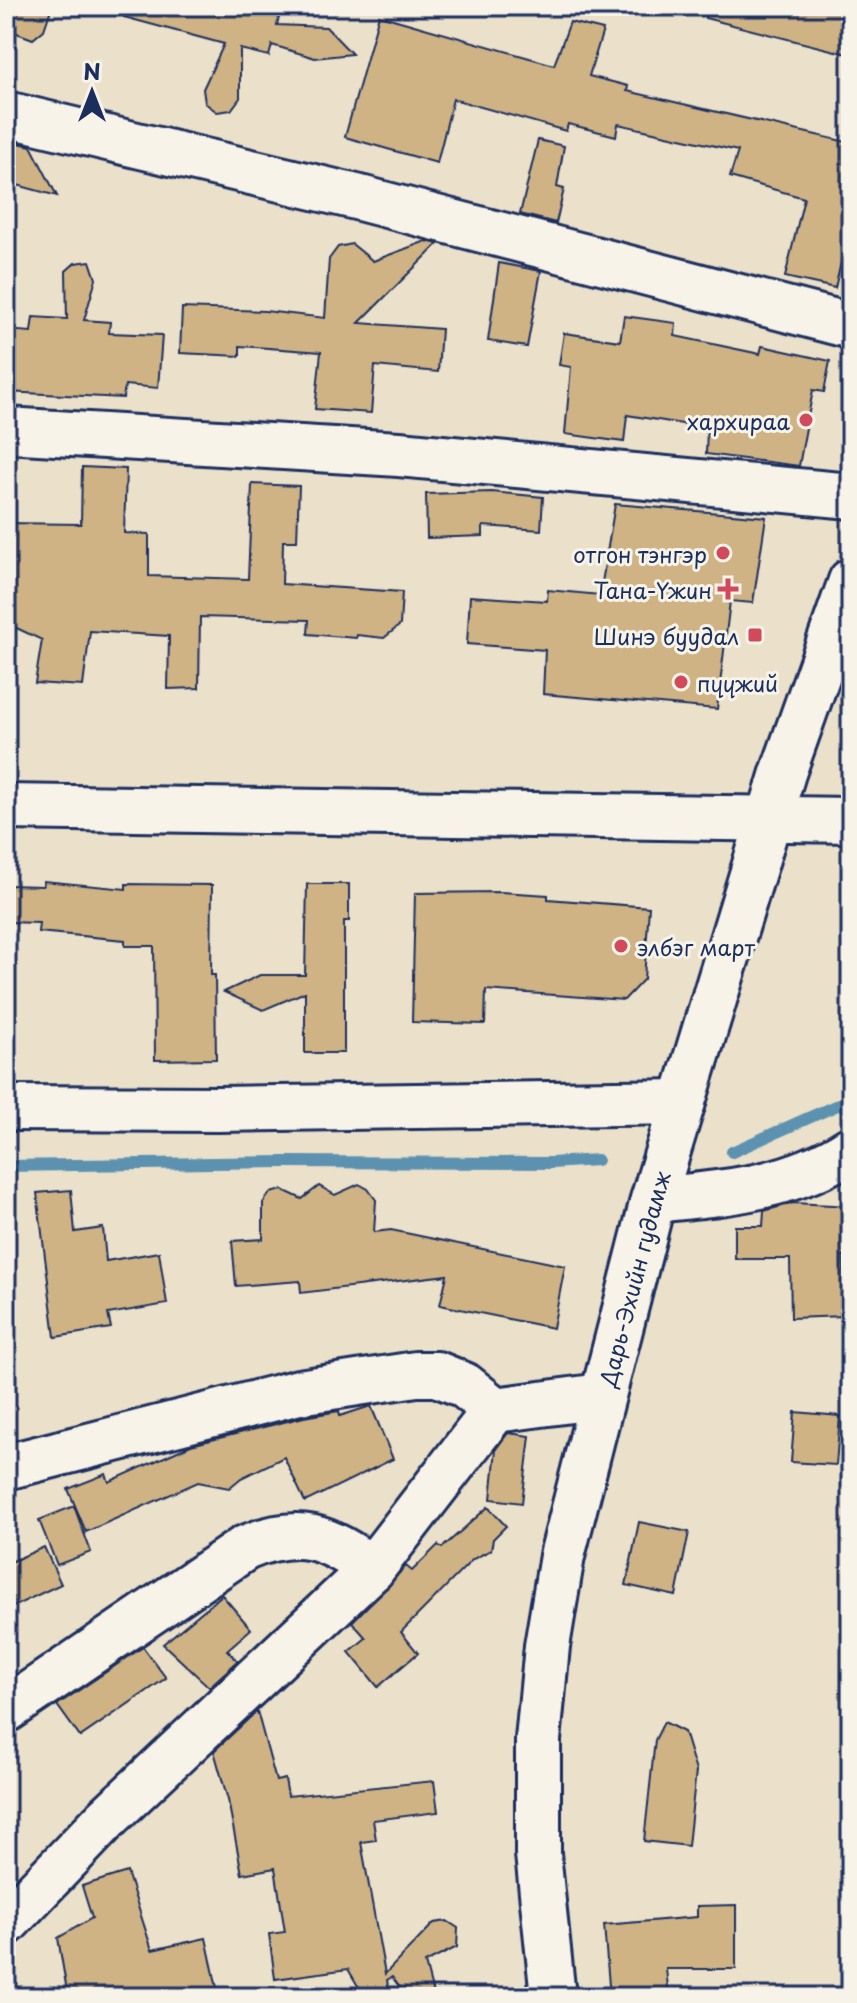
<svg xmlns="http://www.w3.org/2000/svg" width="857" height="2003" font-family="'Playpen Sans',sans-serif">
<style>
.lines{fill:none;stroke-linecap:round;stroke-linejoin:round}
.stream{stroke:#5c92b0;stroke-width:12}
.building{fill:#cfb384;stroke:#1b2f5e;stroke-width:2}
.street-casing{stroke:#1b2f5e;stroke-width:50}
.secondary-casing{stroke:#1b2f5e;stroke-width:50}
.street{stroke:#f7f3e8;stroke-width:44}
.secondary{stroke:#f7f3e8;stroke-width:44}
.poi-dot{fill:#d1495b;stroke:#f7f3e8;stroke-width:3}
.labels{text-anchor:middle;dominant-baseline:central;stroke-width:6;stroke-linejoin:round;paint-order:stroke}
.poi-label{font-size:22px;fill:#1b2f5e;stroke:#f7f3e8;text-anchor:end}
.street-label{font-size:22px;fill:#1b2f5e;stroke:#f7f3e8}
</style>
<rect width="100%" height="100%" fill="#ebe0ca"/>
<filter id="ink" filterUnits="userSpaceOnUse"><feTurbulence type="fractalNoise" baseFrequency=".0125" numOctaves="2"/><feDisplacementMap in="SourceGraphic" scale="16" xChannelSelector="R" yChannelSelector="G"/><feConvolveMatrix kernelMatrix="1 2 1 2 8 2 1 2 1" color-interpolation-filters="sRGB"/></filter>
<g filter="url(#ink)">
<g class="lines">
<!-- stream -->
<g class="stream">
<polyline points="732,1152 851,1099"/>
<polyline points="6,1166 285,1162 551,1163 597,1160"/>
</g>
</g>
<!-- building -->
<g class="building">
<polygon points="10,6 52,6 44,30 33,39 14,32"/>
<polygon points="125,6 282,6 277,25 326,27 352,54 315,58 272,45 269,56 240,49 240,98 231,110 217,112 205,103 203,89 224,44 124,17"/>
<polygon points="707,6 851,6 851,55 705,18"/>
<polygon points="379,15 554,65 570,22 603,30 589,76 628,86 627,91 851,143 851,220 835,288 785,277 804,198 730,177 738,151 618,124 616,136 568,124 566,131 453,99 437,163 345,137"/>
<polygon points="6,140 31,146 57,196 6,182"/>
<polygon points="538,140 564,146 557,187 564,189 556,223 520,214"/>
<polygon points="426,241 438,244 359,323 441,329 438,372 375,366 371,413 315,409 321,352 240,346 240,356 180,353 182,308 265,311 325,318 329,259 338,247 352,244 373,261"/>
<polygon points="90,261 96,279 84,320 110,322 109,333 162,335 158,388 125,385 123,398 6,392 6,330 31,332 33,317 67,319 66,271 75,263"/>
<polygon points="499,263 541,271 527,347 488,341"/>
<polygon points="624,316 676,323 675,336 760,354 762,346 830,361 824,392 813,390 799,466 706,454 707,428 627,415 624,442 565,434 571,367 559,365 564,333 620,341"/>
<polygon points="82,467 126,469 124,533 149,534 149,576 248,579 252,484 299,486 297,541 283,541 282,584 402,592 400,625 384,638 357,635 356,638 308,634 309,620 200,617 199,688 168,689 169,636 90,631 83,686 35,683 42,640 6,623 6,523 81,524"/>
<polygon points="492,492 543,497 541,530 483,526 483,536 427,538 426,494"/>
<polygon points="615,504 766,517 753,603 730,601 717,709 543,694 545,650 467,644 470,596 547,601 548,590 600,595"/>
<polygon points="43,881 126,889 126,884 212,885 211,975 215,975 216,1059 155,1060 154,946 125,946 125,940 38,932 39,923 6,922 6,885 43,886"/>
<polygon points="307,884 349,884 349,921 344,921 344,1053 305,1053 305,992 263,1010 224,992 260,975 305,975"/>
<polygon points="501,892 548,895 548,899 649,907 644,979 624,1000 486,990 485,1024 412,1022 415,893"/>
<polygon points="359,1184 368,1189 376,1200 374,1232 391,1230 565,1266 553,1328 440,1305 447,1275 301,1293 300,1281 236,1286 232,1241 263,1239 263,1203 270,1193 283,1190 302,1199 319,1186 335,1195"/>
<polygon points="71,1190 75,1232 103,1228 106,1261 159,1252 167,1304 108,1314 111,1328 55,1337 37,1193"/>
<polygon points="793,1203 851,1206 848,1256 843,1255 845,1316 791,1318 790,1259 735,1259 735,1226 763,1226 764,1211"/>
<polygon points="371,1406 393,1459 305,1502 284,1457 241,1478 229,1488 198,1482 86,1532 68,1489 106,1474 109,1482 191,1445 304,1417 339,1411 340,1416"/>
<polygon points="795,1412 840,1416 836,1465 791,1462"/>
<polygon points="508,1433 530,1436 522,1503 491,1499 496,1449"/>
<polygon points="74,1506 91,1552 57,1565 39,1520"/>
<polygon points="488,1507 506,1526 493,1539 491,1550 473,1559 401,1632 418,1653 378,1687 349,1652 366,1638 352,1622 406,1566 412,1571 438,1545 442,1548"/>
<polygon points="639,1522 689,1532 676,1596 626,1585"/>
<polygon points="44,1547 61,1584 6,1610 6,1564"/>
<polygon points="222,1595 251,1629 227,1650 238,1661 209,1687 163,1644"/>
<polygon points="143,1647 166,1678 80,1737 57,1705"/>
<polygon points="257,1711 276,1781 285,1779 288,1796 434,1781 438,1812 373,1820 376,1840 361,1842 385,1974 434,1923 447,1921 458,1928 457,1947 425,1963 434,1997 407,1997 392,1977 387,1980 390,1997 369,1997 358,1986 348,1969 275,1979 269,1934 285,1932 275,1868 242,1874 228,1800 214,1751"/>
<polygon points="664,1722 684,1732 696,1771 688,1846 644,1841 655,1740"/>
<polygon points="127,1872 152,1950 206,1938 219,1997 68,1997 58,1938 92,1918 82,1886"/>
<polygon points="736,1905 736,1969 666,1969 669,1997 610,1997 604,1925 697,1917 697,1906"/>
</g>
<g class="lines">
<!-- street casing -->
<g class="street-casing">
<g id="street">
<polyline points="6,114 356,197 851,326"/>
<polyline points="6,430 399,454 851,496"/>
<polyline points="6,1108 218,1109 683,1102"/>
<path d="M 653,1200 C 724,1193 790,1189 851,1149"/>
<polyline points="6,1467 299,1392 416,1374 437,1374 464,1385 495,1410 601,1396"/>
<path d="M 6,1710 L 245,1548 C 299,1525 326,1536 372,1569"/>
<polyline points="6,1923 107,1818 372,1569 495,1410"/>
</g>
</g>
<!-- secondary casing -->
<g class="secondary-casing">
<g id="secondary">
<polyline points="6,807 851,820"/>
<path id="s1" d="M 553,1997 L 538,1854 L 538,1740 L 547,1646 L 562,1556 L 653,1200 L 783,773 L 851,581"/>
</g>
</g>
<!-- street -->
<use href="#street" class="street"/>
<!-- secondary -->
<use href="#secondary" class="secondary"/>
</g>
</g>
<!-- markers -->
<g class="poi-dot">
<circle cx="806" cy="420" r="8"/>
<circle cx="723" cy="553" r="8"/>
<path d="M724 577h8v8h8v8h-8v8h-8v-8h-8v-8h8z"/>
<rect x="747" y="627" width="16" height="16" rx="4"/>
<circle cx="681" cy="682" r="8"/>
<circle cx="621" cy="946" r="8"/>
</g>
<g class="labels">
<!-- poi labels -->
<g class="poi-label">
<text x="790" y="420">хархираа</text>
<text x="707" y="553">отгон тэнгэр</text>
<text x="712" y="589">Тана-Үжин</text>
<text x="739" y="635">Шинэ буудал</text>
<text x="697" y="682" text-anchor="start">пүүжий</text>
<text x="637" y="946" text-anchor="start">элбэг март</text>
</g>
<!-- street labels -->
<g class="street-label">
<text stroke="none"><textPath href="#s1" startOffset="730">Дарь-Эхийн гудамж</textPath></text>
</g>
</g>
<!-- margin -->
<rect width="857" height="2003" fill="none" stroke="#f7f3e8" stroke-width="32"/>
<rect x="16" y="16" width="825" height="1971" fill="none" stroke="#1b2f5e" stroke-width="3" filter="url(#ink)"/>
<!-- north arrow -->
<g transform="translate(92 92)" stroke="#f7f3e8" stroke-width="6" paint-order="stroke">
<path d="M0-6L14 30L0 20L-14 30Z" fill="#1b2f5e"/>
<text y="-12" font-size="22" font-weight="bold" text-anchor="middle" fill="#1b2f5e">N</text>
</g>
</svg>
